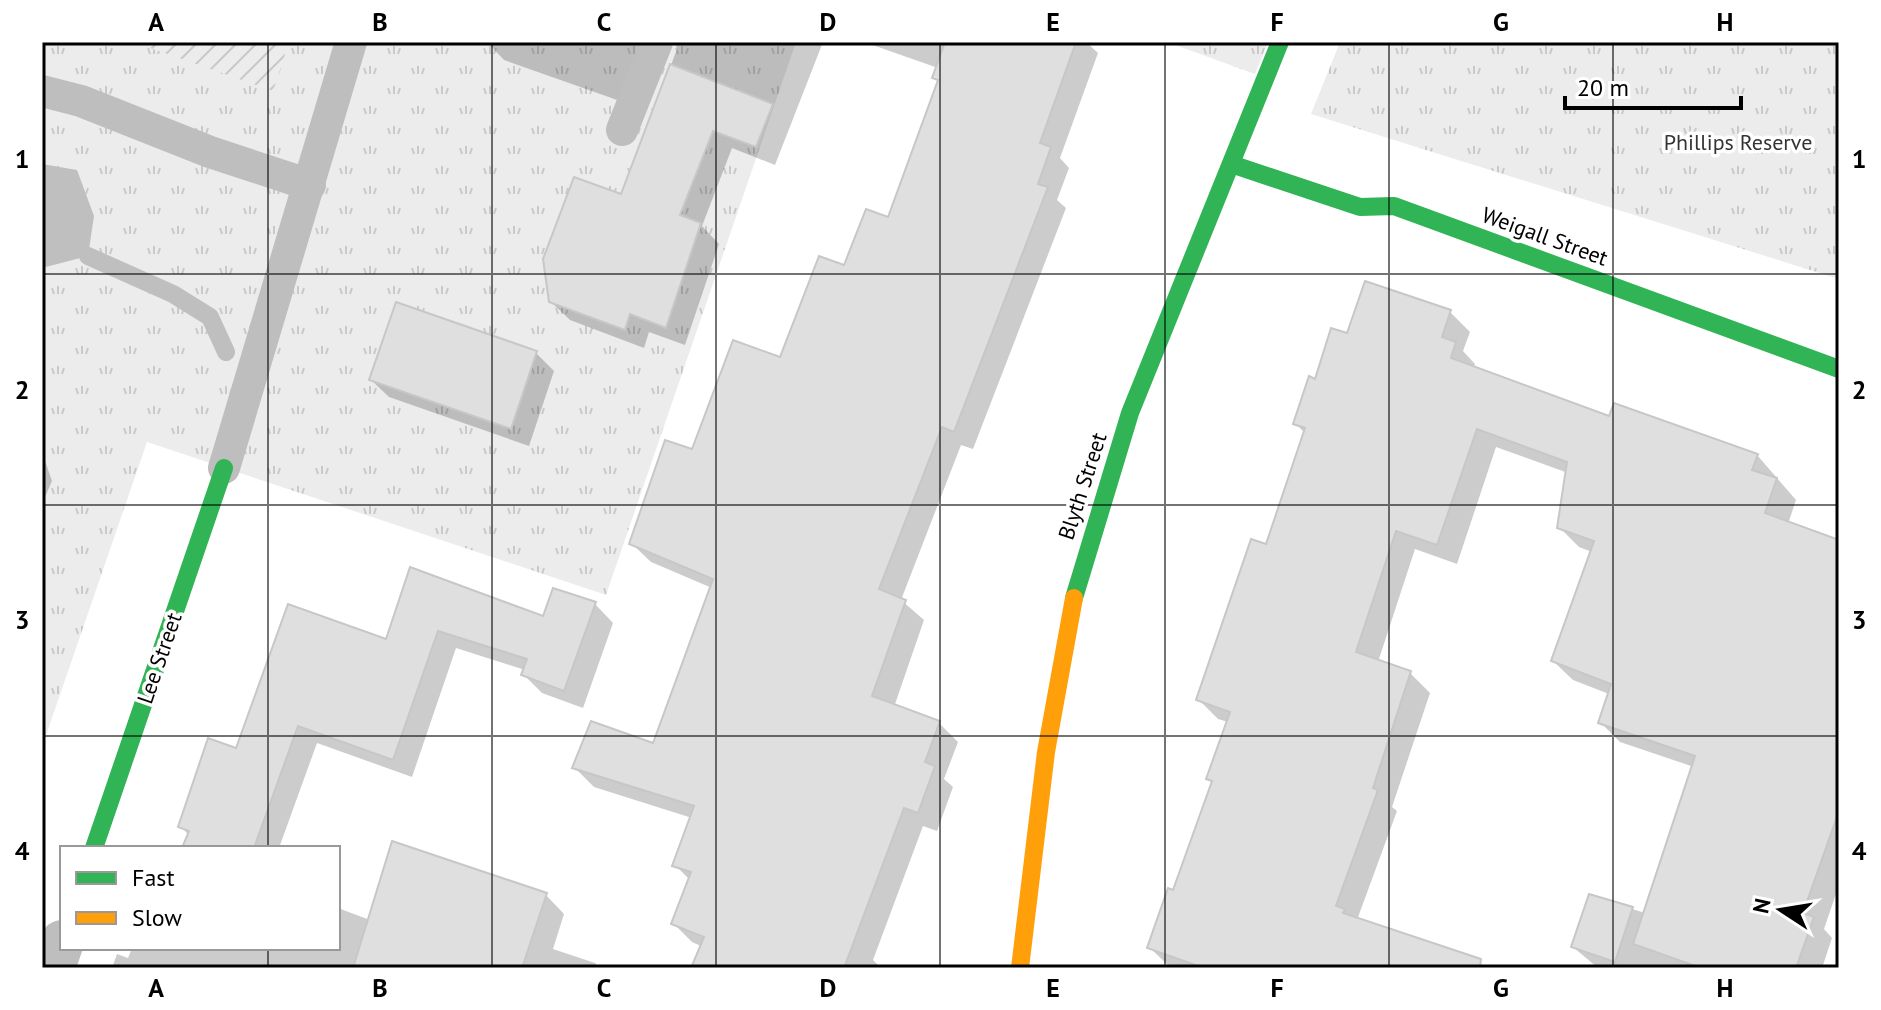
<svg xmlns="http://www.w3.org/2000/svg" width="1881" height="1010" font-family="'PT Sans',sans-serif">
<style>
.park{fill:url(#park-tufts)}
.garden{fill:url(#garden-furrows)}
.water{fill:#bfbfbf}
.shadow{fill:#0003}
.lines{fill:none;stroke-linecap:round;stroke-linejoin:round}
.stream{stroke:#bfbfbf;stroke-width:18}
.building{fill:#dfdfdf;stroke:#c7c7c7;stroke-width:2}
.lane{stroke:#bebebe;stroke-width:32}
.street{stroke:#bebebe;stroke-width:44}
.fast{stroke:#30b455;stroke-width:18}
.slow{stroke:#ff9f0a;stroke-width:18}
.grid{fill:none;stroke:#000;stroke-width:2;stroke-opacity:0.55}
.labels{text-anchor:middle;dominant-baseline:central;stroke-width:7;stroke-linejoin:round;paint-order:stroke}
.park-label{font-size:22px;fill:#333;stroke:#fff}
.street-label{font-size:22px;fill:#000;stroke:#fff}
.neatline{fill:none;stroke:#000;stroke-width:3}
.grid-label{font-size:26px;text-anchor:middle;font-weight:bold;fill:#000}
</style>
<defs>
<pattern id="park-tufts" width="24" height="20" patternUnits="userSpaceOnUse" patternTransform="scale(2)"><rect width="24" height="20" fill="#ececec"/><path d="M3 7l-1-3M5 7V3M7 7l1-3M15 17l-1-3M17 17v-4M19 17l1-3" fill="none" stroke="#c9c9c9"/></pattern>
<pattern id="garden-furrows" width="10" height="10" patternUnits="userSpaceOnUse" patternTransform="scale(2)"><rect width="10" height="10" fill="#ececec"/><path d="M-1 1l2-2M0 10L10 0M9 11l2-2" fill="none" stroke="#c9c9c9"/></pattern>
</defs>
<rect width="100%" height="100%" fill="#fff"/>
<!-- park -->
<g class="park">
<polygon points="42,42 796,42 606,595 147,442 42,747"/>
<polygon points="1167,42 1268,42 1255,74"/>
<polygon points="1340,42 1839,42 1839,279 1311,114"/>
</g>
<!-- garden -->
<polygon class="garden" points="133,42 289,42 273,91"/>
<!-- water -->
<polygon class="water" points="42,164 77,170 94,216 88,256 42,268"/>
<!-- shadow -->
<g class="shadow">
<polygon points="487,42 674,42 663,46 637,107 504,60"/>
<polygon points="675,42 823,42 775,165 732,148 702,226 719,244 685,345 649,332 644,348 570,320 550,301 622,197 677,49"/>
<polygon points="864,42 1086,42 1098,53 1060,158 1069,168 1057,200 1066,208 973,449 961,445 901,600 924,620 894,707 939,723 958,742 944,779 953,787 937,831 923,826 873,960 881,968 695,968 703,947 692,942 673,923 690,880 675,865 692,818 594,787 575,768 654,746 712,588 651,562 631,543 693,452 781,360 845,268 889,220 940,83 935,78 938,68"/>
<polygon points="1450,312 1470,332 1463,351 1475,364 1473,369 1610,418 1757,455 1796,500 1788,524 1839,542 1839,885 1824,929 1832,938 1822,968 1598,968 1573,947 1591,896 1645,913 1694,767 1620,742 1600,722 1609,694 1573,680 1553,661 1592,552 1579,547 1559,527 1568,473 1496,447 1457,564 1415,549 1378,662 1410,673 1430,693 1392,807 1397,811 1357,920 1437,968 1171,968 1150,948 1175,892 1213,783 1208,778 1228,722 1218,719 1198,699 1268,546 1305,433 1295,423 1316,381 1348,336"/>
<polygon points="536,353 554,371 529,446 389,397 371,380"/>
<polygon points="42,452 52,481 42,504"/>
<polygon points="411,569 544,619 595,604 613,623 583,708 542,693 524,675 525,670 456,648 412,777 317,743 279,848 185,848 190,836 180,826 237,750 387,641"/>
<polygon points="546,895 564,914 553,949 595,963 600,968 112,968 117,954 128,958 132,948 338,948 338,908 370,920"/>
</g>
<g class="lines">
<!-- stream -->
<polyline class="stream" points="88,256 173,294 210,317 226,352"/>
</g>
<!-- building -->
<g class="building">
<polygon points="945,42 1076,42 1040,143 1051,147 1038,184 1048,187 954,432 942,427 879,589 906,600 872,696 940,721 925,762 935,766 918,813 904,808 844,968 691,968 704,937 671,924 691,872 672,866 694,806 572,768 591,721 653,743 713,579 629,544 665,440 692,449 733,340 780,357 819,256 844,265 866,209 888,217 938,80 932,78"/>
<polygon points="670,64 773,104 756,147 713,131 680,215 701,223 666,328 630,314 625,330 549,302 543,259 574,177 621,194"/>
<polygon points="1365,281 1451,310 1442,337 1456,342 1451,358 1609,416 1614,403 1758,454 1752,470 1777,478 1765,513 1839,540 1839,811 1803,913 1814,917 1796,968 1701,968 1633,944 1695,756 1598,723 1611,684 1551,661 1594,541 1557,528 1567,462 1477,429 1437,545 1396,531 1356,652 1411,671 1373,788 1378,790 1336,906 1345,909 1343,913 1481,959 1480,968 1204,968 1147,948 1168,888 1173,890 1212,781 1206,779 1230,712 1196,700 1251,539 1266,544 1305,428 1293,424 1309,376 1315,379 1331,328 1347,333"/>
<polygon points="396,302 537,351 511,429 369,380"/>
<polygon points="410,567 543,616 553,588 596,602 564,691 521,675 527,659 438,631 393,760 298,726 254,848 182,848 189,831 178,827 208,738 236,748 288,604 386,639"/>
<polygon points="392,841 547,893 522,968 353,968"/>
<polygon points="1589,894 1633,907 1615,962 1571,947"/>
</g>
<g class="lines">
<!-- lane -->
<g class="lane">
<polyline points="42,91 81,101 210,152 310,185"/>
<polyline points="622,130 657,42"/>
<polyline points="224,468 351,42"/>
</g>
<!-- street -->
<polyline class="street" points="53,968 62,942"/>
<!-- fast -->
<g class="fast">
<polyline points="1231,164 1360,207 1394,206 1839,369"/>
<polyline points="1074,598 1130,413 1280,42"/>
<polyline points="94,848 224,468"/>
</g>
<!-- slow -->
<polyline class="slow" points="1020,968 1046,752 1074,598"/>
</g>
<!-- grid -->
<path class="grid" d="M 268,42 L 268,848M 492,42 L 492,968M 716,42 L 716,968M 940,42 L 940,968M 1165,42 L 1165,968M 1389,42 L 1389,968M 1613,42 L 1613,968M 42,274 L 1839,274M 42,505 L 1839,505M 42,736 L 1839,736M 268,948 L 268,968"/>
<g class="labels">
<!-- park labels -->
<g class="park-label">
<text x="1738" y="142">Phillips Reserve</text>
</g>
<!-- street labels -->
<g class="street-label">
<text transform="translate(1545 236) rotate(20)">Weigall Street</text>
<text transform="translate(1082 486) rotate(-72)">Blyth Street</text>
<text transform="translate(159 658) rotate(-71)">Lee Street</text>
</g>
</g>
<!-- border -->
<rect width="1881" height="1010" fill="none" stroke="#ffffff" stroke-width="88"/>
<!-- legend -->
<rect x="60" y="846" width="280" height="104" fill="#ffffff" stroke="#999999" stroke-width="2"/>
<rect x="76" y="872" width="40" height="12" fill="#30b455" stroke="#999999" stroke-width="2"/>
<text x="132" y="886" font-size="24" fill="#000000">Fast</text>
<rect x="76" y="912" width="40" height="12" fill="#ff9f0a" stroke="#999999" stroke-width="2"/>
<text x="132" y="926" font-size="24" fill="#000000">Slow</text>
<!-- north arrow -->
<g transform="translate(1781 910) rotate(282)" stroke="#ffffff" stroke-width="6" paint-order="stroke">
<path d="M0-6L14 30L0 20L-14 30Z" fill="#000000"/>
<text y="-12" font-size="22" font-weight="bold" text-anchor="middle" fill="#000000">N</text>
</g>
<!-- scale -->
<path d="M1565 96v12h176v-12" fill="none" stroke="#000000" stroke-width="4"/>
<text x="1577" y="96" font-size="24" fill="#000000" stroke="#ffffff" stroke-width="6" paint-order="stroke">20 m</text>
<rect x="44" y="44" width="1793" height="922" class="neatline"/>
<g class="grid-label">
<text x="156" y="31">A</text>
<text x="380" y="31">B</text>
<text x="604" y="31">C</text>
<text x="828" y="31">D</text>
<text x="1053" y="31">E</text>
<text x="1277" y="31">F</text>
<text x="1501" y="31">G</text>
<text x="1725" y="31">H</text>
<text x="22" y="168">1</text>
<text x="1859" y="168">1</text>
<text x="22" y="399">2</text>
<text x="1859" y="399">2</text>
<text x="22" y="629">3</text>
<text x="1859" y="629">3</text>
<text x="22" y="860">4</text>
<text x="1859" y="860">4</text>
<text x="156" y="997">A</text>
<text x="380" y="997">B</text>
<text x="604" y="997">C</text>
<text x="828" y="997">D</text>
<text x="1053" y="997">E</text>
<text x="1277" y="997">F</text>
<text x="1501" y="997">G</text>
<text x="1725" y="997">H</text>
</g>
</svg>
